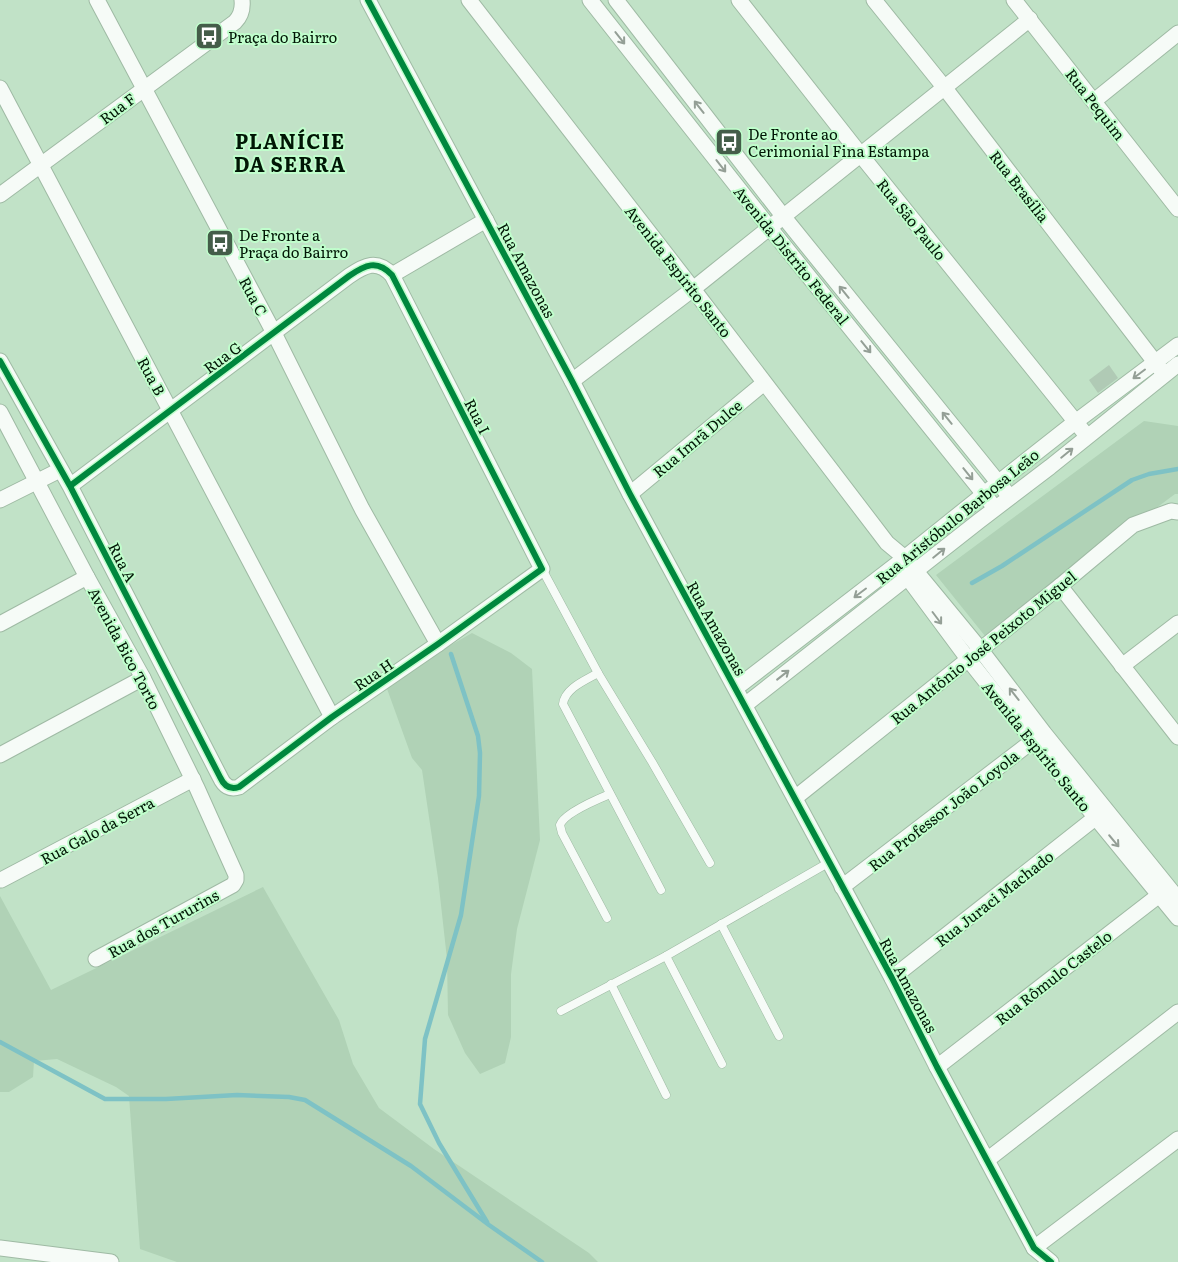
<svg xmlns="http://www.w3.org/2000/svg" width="1178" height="1262" font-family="Literata,serif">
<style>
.green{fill:#b0d2b6}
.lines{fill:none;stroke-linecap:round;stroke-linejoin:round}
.stream{stroke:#7ec2c5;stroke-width:4.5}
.building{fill:#b0cab5}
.service-casing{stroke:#9fbaa4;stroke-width:9}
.minor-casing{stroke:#9fbaa4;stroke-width:17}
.service{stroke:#f6fbf7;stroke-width:8}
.minor{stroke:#f6fbf7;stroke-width:15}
.cycleway-casing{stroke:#c0fecc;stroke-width:9}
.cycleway{stroke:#00873e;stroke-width:6}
.oneway{stroke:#949f96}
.labels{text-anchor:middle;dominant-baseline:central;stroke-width:4;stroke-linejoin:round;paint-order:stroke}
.poi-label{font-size:15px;fill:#011605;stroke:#c0fecc;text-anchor:start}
.street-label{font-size:15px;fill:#011605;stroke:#c0fecc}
.district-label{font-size:20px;font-weight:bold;letter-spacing:1px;fill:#011605;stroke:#c0fecc}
</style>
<rect width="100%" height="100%" fill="#c1e2c7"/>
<!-- green -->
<g class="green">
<polygon points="1144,421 1178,426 1178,494 1175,494 985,636 936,575"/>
<polygon points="472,633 511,653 532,669 540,840 517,929 511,974 511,1037 505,1063 480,1074 465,1053 448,1015 447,959 438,878 422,770 412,758 386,686 423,661"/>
<polygon points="263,887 339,1020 353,1064 379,1108 434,1149 589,1253 598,1262 177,1262 140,1249 129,1096 116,1087 57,1059 34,1061 33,1077 9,1092 0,1092 0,896 51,990"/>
</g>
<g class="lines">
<!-- stream -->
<g class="stream">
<polyline points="972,583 1002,566 1132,480 1149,474 1178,469"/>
<polyline points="451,654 478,736 480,753 479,796 461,915 425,1039 420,1104 439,1143 487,1222"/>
<polyline points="0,1042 105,1099 166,1099 237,1095 289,1097 305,1100 411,1166 489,1225 542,1262"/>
</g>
</g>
<!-- building -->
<polygon class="building" points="1109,365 1118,378 1098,393 1089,380"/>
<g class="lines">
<!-- service casing -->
<g class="service-casing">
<g id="service">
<polyline points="542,569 598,673 652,762 710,863"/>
<path d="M 598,673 C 586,680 565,688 563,704 L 661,890"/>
<path d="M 607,918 L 562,833 L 560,825 C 564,813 598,799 610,794"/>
<polyline points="721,924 779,1036"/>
<polyline points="666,956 722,1064"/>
<polyline points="611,984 666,1095"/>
<polyline points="561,1011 666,956 828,863"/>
</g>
</g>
<!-- minor casing -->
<g class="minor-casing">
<g id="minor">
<polyline points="97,0 274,333 362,509 438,644"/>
<polyline points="368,0 572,381 630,494 892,978 937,1067 1034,1248 1051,1262"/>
<polyline points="469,0 693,289 887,543 905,558 980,649 1044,733 1178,899"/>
<polyline points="590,0 769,227 995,508"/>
<polyline points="616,0 783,216 1010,497"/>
<polyline points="739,0 860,154 1087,436"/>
<polyline points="874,0 944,87 1161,370"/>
<polyline points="1014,0 1178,209"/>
<polyline points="0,88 332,717"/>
<polyline points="1094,101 1178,33"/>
<path d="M 0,195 L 235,22 C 241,16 243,9 242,0"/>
<polyline points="392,275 486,220"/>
<path d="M 0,361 L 70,486 L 220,777 C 224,786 230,790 239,787 L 332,717 L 438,644 L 542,569 L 392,275 C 377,259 365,265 349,276 L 70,486"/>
<polyline points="572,381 693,289 1030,19"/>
<polyline points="0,412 87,577 143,678 197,788 236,875 236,880 233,885 96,959"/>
<polyline points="630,494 764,383"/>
<polyline points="0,500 60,470"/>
<polyline points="902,570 968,659 1033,741 1178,918"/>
<polyline points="1060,586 1178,737"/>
<polyline points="0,624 87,577"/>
<polyline points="1122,666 1178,623"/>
<polyline points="736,688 897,564 999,482 1074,423 1178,345"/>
<polyline points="745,705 979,521 1050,467 1178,364"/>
<polyline points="0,755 143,678"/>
<polyline points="795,798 1060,586 1133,525 1171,511 1178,512"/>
<polyline points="1,880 193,779"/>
<polyline points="842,887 1039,736"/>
<polyline points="892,978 1095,818"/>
<polyline points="937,1067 1167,889"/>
<polyline points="987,1160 1178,1012"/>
<polyline points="0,1248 111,1262"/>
<polyline points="1034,1248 1178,1139"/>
</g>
</g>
<!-- service -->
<use href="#service" class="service"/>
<!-- minor -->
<use href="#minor" class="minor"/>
<!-- cycleway casing -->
<g class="cycleway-casing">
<g id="cycleway">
<polyline points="368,0 572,381 630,494 892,978 937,1067 1034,1248 1051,1262"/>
<path d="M 0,361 L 70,486 L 220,777 C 224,786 230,790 239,787 L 332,717 L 438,644 L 542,569 L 392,275 C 377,259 365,265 349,276 L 70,486"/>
</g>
</g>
<!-- cycleway -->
<use href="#cycleway" class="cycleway"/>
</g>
<!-- one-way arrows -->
<defs><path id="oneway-shaft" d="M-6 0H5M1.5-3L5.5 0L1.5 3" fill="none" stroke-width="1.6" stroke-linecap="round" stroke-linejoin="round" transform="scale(1.25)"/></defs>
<g class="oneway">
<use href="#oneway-shaft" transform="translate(620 38) rotate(52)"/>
<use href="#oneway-shaft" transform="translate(699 107) rotate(-128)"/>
<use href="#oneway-shaft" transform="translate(721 166) rotate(52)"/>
<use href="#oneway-shaft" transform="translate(844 292) rotate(-129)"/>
<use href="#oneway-shaft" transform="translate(866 347) rotate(51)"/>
<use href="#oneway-shaft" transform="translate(1139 374) rotate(143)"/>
<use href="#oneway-shaft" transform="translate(947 418) rotate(-129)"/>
<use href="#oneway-shaft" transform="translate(1067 453) rotate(-39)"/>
<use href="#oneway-shaft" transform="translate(968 474) rotate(51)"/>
<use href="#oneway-shaft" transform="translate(939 553) rotate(-39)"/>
<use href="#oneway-shaft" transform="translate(860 593) rotate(143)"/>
<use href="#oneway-shaft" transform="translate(937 618) rotate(53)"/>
<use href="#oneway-shaft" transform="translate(783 675) rotate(-38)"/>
<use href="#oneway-shaft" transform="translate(1014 694) rotate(-128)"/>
<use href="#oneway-shaft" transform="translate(1114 841) rotate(50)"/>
</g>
<!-- icons -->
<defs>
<g id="bus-square" transform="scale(1.4375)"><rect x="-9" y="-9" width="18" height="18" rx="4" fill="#445d49" stroke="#c0fecc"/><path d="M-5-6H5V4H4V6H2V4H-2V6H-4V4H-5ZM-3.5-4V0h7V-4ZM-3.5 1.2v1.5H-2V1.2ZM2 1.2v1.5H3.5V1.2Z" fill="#fff"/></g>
</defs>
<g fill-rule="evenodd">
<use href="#bus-square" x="209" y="36"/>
<use href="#bus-square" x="729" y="142"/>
<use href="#bus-square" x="220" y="243"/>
</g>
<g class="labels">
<!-- poi labels -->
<g class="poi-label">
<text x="228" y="36">Praça do Bairro</text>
<text x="748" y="133">De Fronte ao<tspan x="748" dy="17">Cerimonial Fina Estampa</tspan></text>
<text x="239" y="234">De Fronte a<tspan x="239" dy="17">Praça do Bairro</tspan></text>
</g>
<!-- street labels -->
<g class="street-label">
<text transform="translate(1096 104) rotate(52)">Rua Pequim</text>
<text transform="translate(117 108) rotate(-37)">Rua F</text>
<text transform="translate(1020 186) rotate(52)">Rua Brasília</text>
<text transform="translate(912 219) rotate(51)">Rua São Paulo</text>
<text transform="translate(792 255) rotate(51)">Avenida Distrito Federal</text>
<text transform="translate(527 270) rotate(62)">Rua Amazonas</text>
<text transform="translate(679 271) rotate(52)">Avenida Espírito Santo</text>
<text transform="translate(254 296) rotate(62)">Rua C</text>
<text transform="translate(222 357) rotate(-36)">Rua G</text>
<text transform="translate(152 376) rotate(62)">Rua B</text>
<text transform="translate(478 416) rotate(63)">Rua I</text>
<text transform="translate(697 438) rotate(-40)">Rua Imrã Dulce</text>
<text transform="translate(957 516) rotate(-39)">Rua Aristóbulo Barbosa Leão</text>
<text transform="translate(123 562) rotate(63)">Rua A</text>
<text transform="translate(717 628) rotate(61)">Rua Amazonas</text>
<text transform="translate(983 647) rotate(-39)">Rua Antônio José Peixoto Miguel</text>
<text transform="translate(125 648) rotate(62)">Avenida Bico Torto</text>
<text transform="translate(373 674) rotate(-34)">Rua H</text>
<text transform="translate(1037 746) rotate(51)">Avenida Espírito Santo</text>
<text transform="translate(943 810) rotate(-38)">Rua Professor João Loyola</text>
<text transform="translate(97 830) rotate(-28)">Rua Galo da Serra</text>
<text transform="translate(994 898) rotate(-38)">Rua Juraci Machado</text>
<text transform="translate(163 923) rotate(-29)">Rua dos Tururins</text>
<text transform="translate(1053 977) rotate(-38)">Rua Rômulo Castelo</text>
<text transform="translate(909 985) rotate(62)">Rua Amazonas</text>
</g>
<!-- district labels -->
<g class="district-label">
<text x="290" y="140">PLANÍCIE<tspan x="290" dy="23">DA SERRA</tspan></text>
</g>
</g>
</svg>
